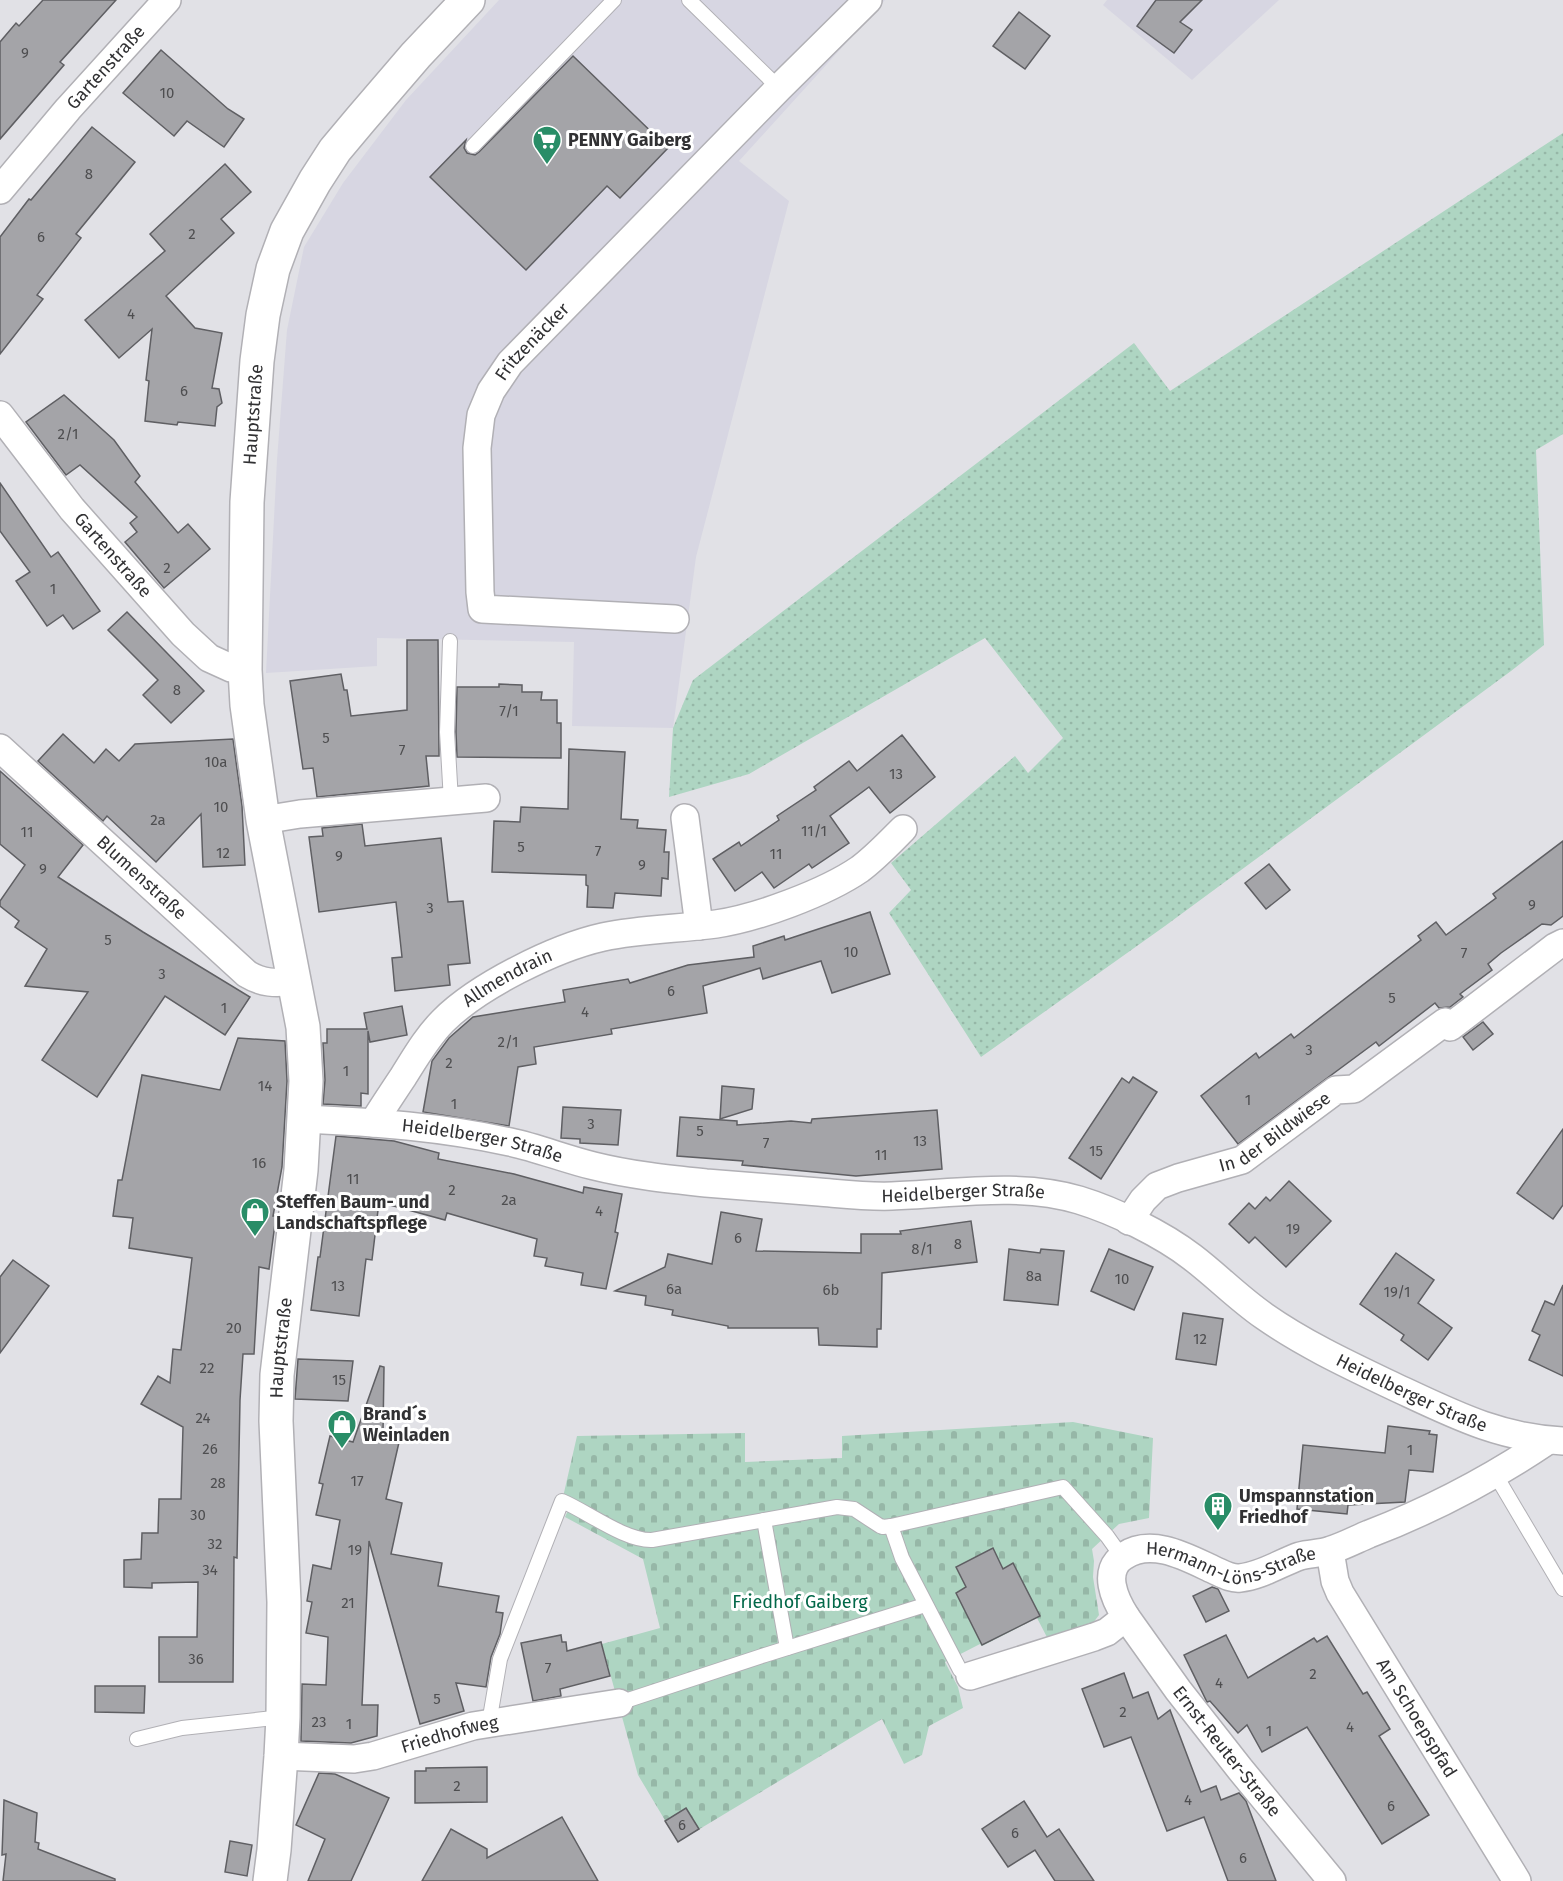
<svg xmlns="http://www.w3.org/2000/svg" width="1563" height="1881" font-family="'Fira Sans',sans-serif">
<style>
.built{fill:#d7d6e2}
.grass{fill:url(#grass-dots)}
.cemetery{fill:url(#cemetery-stones)}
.building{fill:#a4a4a8;stroke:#5f5f63;stroke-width:1.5}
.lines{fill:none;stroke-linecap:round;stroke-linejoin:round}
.service-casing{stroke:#b1b0b5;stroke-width:16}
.minor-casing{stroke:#b1b0b5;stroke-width:30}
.secondary-casing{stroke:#b1b0b5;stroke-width:36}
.service{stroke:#fff;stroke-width:14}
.minor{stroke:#fff;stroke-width:27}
.secondary{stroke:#fff;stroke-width:33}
.labels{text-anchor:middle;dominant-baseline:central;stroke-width:6;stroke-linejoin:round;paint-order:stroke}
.number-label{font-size:15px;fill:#4e4e50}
.street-label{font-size:18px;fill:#313133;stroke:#fff}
.poi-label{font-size:18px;font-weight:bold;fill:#313133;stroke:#fff;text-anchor:start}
.park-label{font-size:18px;fill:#036849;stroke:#fff}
</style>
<defs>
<pattern id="grass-dots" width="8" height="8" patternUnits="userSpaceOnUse" patternTransform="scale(1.5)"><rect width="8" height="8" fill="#aed5c2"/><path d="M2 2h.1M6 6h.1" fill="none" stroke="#96b7a7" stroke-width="1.8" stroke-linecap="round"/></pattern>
<pattern id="cemetery-stones" width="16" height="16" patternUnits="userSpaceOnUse" patternTransform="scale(1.5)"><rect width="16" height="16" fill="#aed5c2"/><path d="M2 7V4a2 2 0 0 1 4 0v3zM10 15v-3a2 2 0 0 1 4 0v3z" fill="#96b7a7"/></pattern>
</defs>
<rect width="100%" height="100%" fill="#e1e1e6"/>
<!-- built -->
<g class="built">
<polygon points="499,0 885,0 739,161 789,201 696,557 673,728 572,726 574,642 377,638 377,666 266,673 277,460 287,330 304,247 343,183 406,100"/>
<polygon points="1107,0 1279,0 1192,80 1103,5"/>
</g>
<!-- grass -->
<polygon class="grass" points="1563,133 1563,434 1536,450 1544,645 1511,671 1165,926 981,1057 889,913 911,890 891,863 1015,756 1028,773 1063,738 985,638 749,774 669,797 673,728 693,680 1134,343 1170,391"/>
<!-- cemetery -->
<polygon class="cemetery" points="1073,1422 1153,1438 1149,1518 1119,1524 1092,1549 1094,1561 1093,1577 1099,1615 1093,1623 1049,1641 1037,1618 982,1646 980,1644 945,1662 958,1687 963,1708 929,1726 922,1755 904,1764 882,1719 678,1842 638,1775 602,1644 660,1628 643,1559 565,1517 572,1502 563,1497 577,1436 745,1433 745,1462 842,1458 842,1436"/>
<!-- building -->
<g class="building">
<polygon points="43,0 116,0 60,62 64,65 0,139 0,42 16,23 19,26"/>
<polygon points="1156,0 1202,0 1180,22 1192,30 1174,53 1137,26"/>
<polygon points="1019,12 1050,36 1025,69 993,46"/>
<polygon points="161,50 228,109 244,119 224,147 187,121 174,136 123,93"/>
<polygon points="573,56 668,148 620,198 607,186 526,270 430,177 466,140 464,148 467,153 475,155 479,152"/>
<polygon points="92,127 135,162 76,234 81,238 37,295 43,299 0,354 0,237 29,199 31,200"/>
<polygon points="225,164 251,192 221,219 234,233 166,296 195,328 222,333 212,388 219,389 222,403 217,407 215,426 178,422 177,425 145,421 149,381 146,380 152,329 119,358 85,320 165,251 150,234"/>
<polygon points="64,395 114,440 140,476 135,482 178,533 188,524 210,549 164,588 125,542 137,532 130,523 137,517 80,465 66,475 26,422"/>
<polygon points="0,483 51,557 58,552 100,611 73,629 63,615 47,626 16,581 30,572 0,531"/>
<polygon points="127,612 204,691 171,723 143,695 158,680 108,630"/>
<polygon points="407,640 438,640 439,756 426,756 429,786 317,797 313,768 303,769 290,681 341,674 344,690 347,690 351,716 407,710"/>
<polygon points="499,684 522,685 522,692 542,692 541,700 557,700 557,723 561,723 561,758 457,757 456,732 457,687 499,687"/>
<polygon points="63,734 94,763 106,749 119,761 135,744 233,739 242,806 245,865 203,867 201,814 156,862 107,816 103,821 38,761"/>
<polygon points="902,735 935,777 890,813 869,787 830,816 849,843 812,868 809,864 774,888 762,872 735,891 713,859 739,842 741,846 779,820 777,816 816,790 814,787 849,761 857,771"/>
<polygon points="569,749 625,752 621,819 638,820 637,828 666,830 664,852 669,852 668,879 662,878 661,896 615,893 613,908 587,907 588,886 586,885 586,875 492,872 494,821 520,822 521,807 568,809"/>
<polygon points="0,771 83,845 58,877 143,932 250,997 225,1035 165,996 97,1097 42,1060 88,992 25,986 47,949 15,927 19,921 0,906 0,901 25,865 0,844"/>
<polygon points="362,824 365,846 441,838 448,902 463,901 470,963 448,965 450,985 395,991 392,958 402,957 396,902 319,912 309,837 323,836 322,828"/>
<polygon points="1563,841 1563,916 1551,925 1542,924 1501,953 1488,964 1492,970 1460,994 1463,997 1450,1007 1439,1008 1435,1003 1379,1046 1376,1042 1238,1144 1201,1096 1256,1053 1259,1058 1291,1034 1294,1038 1421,940 1418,936 1436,922 1446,935 1496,898 1493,894"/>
<polygon points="1269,864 1290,890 1266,909 1245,883"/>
<polygon points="870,912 890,974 832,993 821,961 763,979 760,968 703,986 707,1013 611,1029 612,1034 534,1047 536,1064 518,1067 509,1126 423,1112 432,1061 449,1038 473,1017 565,1002 563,990 628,979 630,983 688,965 754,957 753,946 784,936 785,940"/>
<polygon points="402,1006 407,1035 370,1042 368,1031 368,1094 361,1093 361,1106 323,1104 325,1080 323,1043 327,1043 327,1029 367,1029 364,1013"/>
<polygon points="1483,1022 1493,1034 1473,1050 1463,1037"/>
<polygon points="238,1038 285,1041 287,1081 282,1167 273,1216 276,1216 269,1269 259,1267 254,1354 243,1354 240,1400 237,1558 234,1557 233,1682 159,1682 159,1637 197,1637 198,1582 152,1583 152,1588 124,1587 124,1560 141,1559 142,1533 158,1533 159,1499 181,1499 183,1427 141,1404 158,1376 170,1383 173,1349 181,1350 192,1258 129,1248 133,1218 113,1216 118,1180 122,1180 142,1075 220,1090"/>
<polygon points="1133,1077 1157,1092 1101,1179 1069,1158 1122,1078 1129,1083"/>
<polygon points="722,1086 754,1089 752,1109 720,1119"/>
<polygon points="563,1107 621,1110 618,1145 580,1143 580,1139 561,1138"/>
<polygon points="937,1110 942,1169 856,1176 742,1165 743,1161 677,1156 680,1117 737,1121 737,1125 791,1121 811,1123 812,1119"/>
<polygon points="1563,1129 1563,1205 1553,1219 1517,1193"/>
<polygon points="336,1136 394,1141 439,1153 438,1159 514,1174 583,1193 584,1187 622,1194 615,1232 618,1233 606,1289 581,1285 583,1273 545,1266 547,1258 534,1256 537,1239 447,1213 445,1220 379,1202 372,1260 366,1259 359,1316 311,1310 318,1257 320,1257"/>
<polygon points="1289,1181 1331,1221 1286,1267 1255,1237 1249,1243 1229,1224 1249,1203 1255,1209 1266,1197 1270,1201"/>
<polygon points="721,1212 762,1219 756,1251 861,1253 861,1234 901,1234 900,1231 971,1221 977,1262 882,1273 881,1329 877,1329 877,1347 819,1345 818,1328 728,1328 728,1326 672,1315 673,1310 645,1305 646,1296 615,1291 665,1267 668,1254 712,1264"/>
<polygon points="1009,1249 1040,1253 1041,1249 1064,1251 1058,1305 1004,1300"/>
<polygon points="1109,1249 1153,1267 1134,1310 1091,1291"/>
<polygon points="1396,1253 1434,1280 1418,1303 1452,1328 1428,1360 1401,1340 1404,1335 1360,1304"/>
<polygon points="13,1260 49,1286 0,1353 0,1277"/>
<polygon points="1563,1285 1563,1376 1529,1360 1540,1335 1532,1331 1545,1301 1554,1305"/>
<polygon points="1183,1313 1223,1319 1216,1365 1176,1359"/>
<polygon points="298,1359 353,1361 348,1401 295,1399"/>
<polygon points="380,1366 384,1367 383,1433 400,1438 386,1499 402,1503 391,1554 442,1563 438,1586 499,1596 496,1612 503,1613 500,1634 491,1657 486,1687 456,1683 464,1711 420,1724 369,1541 362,1705 378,1705 377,1736 351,1743 301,1741 302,1684 326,1685 328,1637 306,1633 312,1602 307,1601 313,1565 331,1569 340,1520 316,1515 323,1484 319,1483 330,1436 353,1442"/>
<polygon points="1388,1426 1430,1431 1429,1434 1437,1435 1433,1472 1409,1470 1405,1502 1348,1505 1347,1514 1297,1509 1303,1445 1385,1453"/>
<polygon points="993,1548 1003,1569 1013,1563 1040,1616 982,1645 956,1593 966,1587 956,1567"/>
<polygon points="1212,1587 1218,1589 1229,1611 1206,1622 1193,1596"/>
<polygon points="561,1635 562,1642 566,1642 567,1651 601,1642 610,1676 560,1689 561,1696 533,1701 521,1643"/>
<polygon points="1226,1635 1248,1678 1314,1638 1317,1642 1327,1636 1363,1694 1367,1692 1390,1729 1379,1736 1429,1815 1382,1844 1307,1727 1262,1752 1247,1725 1238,1733 1210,1701 1207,1702 1184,1655"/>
<polygon points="1124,1673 1133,1698 1148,1692 1158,1719 1170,1710 1201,1792 1216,1786 1221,1800 1239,1793 1246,1801 1276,1881 1228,1881 1204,1817 1167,1831 1131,1737 1104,1747 1082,1689"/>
<polygon points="95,1686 145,1686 144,1713 95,1712"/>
<polygon points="487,1767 487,1802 415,1803 415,1771 426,1771 426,1768"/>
<polygon points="319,1773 335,1774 389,1798 351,1881 308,1881 325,1839 296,1825"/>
<polygon points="4,1800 37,1813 35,1842 39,1843 38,1849 115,1879 115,1881 3,1881 6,1854 2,1855"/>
<polygon points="1024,1801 1047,1837 1059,1829 1094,1881 1055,1881 1035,1850 1008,1867 982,1829"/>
<polygon points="686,1808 699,1829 678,1842 665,1821"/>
<polygon points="562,1817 598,1881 422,1881 451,1829 487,1849 487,1858"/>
<polygon points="230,1841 252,1845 247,1876 225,1872"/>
</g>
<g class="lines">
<!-- service casing -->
<g class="service-casing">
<g id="service">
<polyline points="689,0 779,88"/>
<polyline points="473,146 614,0"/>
<polyline points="450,641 447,732 451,801"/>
<polyline points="1495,1474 1563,1589"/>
<polyline points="764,1520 787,1648"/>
<polyline points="891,1526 902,1558 960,1670 970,1676"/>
<polyline points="619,1703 765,1655 925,1605"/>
<path d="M 489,1723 L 500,1659 L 562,1501 C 588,1512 625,1541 652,1540 L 837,1507 L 854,1509 L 880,1526 L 883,1527 L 891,1526 L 1063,1487 L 1107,1536 L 1122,1557"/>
<polyline points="137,1739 182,1728 283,1717"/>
</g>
</g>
<!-- minor casing -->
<g class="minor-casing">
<g id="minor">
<path id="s1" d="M 0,190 L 68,109 L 167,0"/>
<path id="s2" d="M 0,415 L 72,509 L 183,634 L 209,658 L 231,668 L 245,670"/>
<path id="s3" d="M 675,619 L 482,609 L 480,592 L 477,448 L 481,415 L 491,391 L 510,363 L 779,88 L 868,0"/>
<path id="s4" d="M 0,748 L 247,974 C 262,983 276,984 293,981"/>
<polyline points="685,818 699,926"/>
<polyline points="263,820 300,814 486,798"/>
<path id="s5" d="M 304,1119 C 374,1122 442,1127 510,1142 C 538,1148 565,1159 594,1166 C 630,1175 668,1179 706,1183 C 744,1186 781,1189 819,1192 C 843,1194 868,1197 892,1196 C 953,1194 1019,1182 1079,1200 C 1115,1211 1162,1234 1192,1257 C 1217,1276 1238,1298 1264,1316 C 1304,1344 1349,1365 1393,1386 C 1451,1413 1498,1438 1563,1441"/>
<path id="s6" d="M 373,1123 C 383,1107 393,1092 403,1077 C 415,1058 427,1037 443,1021 C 478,986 554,948 603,937 C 640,929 678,929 716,924 C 757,918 825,893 860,869 C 876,857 889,843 903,829"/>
<path id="s7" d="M 1129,1221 L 1143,1200 L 1157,1186 L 1178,1178 L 1242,1160 L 1336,1090 L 1354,1089 L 1445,1022 L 1450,1027 L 1555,947 L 1563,943"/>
<path id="s8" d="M 1330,1551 L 1335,1581 L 1340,1593 L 1517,1881"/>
<path id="s9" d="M 1126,1617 L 1178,1690 L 1240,1769 L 1332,1881"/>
<path id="s10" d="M 970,1676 L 1094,1637 L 1107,1632 L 1126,1617 C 1115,1600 1101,1570 1124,1556 C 1152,1537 1188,1558 1214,1570 C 1223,1574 1231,1579 1240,1578 C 1261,1576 1280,1563 1300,1556 C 1310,1553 1321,1554 1331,1550 C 1344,1546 1357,1539 1369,1534 C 1434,1509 1489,1480 1547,1441"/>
<path id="s11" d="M 281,1756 L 354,1759 L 373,1756 L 473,1726 L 619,1703"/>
</g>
</g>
<!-- secondary casing -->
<g class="secondary-casing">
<g id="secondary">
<path id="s12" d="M 270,1881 L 274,1850 L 281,1756 L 283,1717 L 284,1602 L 276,1421 L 277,1375 L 301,1170 L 306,1081 L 303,1027 L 263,820 L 247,705 L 245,670 L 247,502 L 257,361 L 263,315 L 273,269 L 287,231 L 315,181 L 335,150 L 361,119 L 416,55 L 468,0"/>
</g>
</g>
<!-- service -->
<use href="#service" class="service"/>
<!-- minor -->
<use href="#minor" class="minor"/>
<!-- secondary -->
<use href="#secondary" class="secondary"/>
</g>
<!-- icons -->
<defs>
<g id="supermarket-pin" transform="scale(1.5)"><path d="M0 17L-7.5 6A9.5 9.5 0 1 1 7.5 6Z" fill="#298d67" stroke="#fff"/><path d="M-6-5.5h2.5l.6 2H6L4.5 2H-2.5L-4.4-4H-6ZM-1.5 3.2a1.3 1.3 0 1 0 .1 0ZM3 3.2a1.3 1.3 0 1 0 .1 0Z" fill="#fff"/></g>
<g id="shop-pin" transform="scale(1.5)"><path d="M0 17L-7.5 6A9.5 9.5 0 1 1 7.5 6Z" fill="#298d67" stroke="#fff"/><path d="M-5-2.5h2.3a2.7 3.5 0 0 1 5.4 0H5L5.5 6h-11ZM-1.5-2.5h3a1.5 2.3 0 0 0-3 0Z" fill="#fff"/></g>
<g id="building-pin" transform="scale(1.5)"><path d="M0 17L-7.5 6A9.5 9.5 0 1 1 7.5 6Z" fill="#298d67" stroke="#fff"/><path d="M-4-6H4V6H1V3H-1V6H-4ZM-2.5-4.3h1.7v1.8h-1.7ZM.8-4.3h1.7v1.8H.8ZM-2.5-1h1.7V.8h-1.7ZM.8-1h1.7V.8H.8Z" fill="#fff"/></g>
</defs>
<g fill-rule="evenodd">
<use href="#supermarket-pin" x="547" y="140"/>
<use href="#shop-pin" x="255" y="1212"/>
<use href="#shop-pin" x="342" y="1424"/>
<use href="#building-pin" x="1218" y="1506"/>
</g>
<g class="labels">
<!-- number labels -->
<g class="number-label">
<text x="25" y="53">9</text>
<text x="167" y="93">10</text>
<text x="89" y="174">8</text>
<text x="192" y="234">2</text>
<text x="41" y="237">6</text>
<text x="131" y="314">4</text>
<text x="184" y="391">6</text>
<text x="68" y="434">2/1</text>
<text x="167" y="568">2</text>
<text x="53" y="589">1</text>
<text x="177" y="690">8</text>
<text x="509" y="711">7/1</text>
<text x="326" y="738">5</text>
<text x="402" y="750">7</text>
<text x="216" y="762">10a</text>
<text x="896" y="774">13</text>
<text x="221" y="807">10</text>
<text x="158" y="820">2a</text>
<text x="814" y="831">11/1</text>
<text x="27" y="832">11</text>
<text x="521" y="847">5</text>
<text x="598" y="851">7</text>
<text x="223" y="853">12</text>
<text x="776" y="854">11</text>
<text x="339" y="856">9</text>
<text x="642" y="865">9</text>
<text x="43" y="869">9</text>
<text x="1532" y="905">9</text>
<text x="430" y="908">3</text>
<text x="108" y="940">5</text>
<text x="851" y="952">10</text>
<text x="1464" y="953">7</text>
<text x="162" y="974">3</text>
<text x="671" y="991">6</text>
<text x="1392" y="998">5</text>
<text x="224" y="1008">1</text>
<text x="585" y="1012">4</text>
<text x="508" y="1042">2/1</text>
<text x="1309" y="1050">3</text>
<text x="449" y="1063">2</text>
<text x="346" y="1071">1</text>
<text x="265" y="1086">14</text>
<text x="1248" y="1100">1</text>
<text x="454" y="1104">1</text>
<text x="591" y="1124">3</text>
<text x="700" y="1131">5</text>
<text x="920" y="1141">13</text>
<text x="766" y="1143">7</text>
<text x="1096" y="1151">15</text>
<text x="881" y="1155">11</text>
<text x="259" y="1163">16</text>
<text x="353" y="1179">11</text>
<text x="452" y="1190">2</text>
<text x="509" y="1200">2a</text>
<text x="599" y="1211">4</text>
<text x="1293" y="1229">19</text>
<text x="738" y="1238">6</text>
<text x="958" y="1244">8</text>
<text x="922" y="1249">8/1</text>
<text x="1034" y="1276">8a</text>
<text x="1122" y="1279">10</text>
<text x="338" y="1286">13</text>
<text x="674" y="1289">6a</text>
<text x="831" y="1290">6b</text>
<text x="1397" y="1292">19/1</text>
<text x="234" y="1328">20</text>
<text x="1200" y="1339">12</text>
<text x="207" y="1368">22</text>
<text x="339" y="1380">15</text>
<text x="203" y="1418">24</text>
<text x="210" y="1449">26</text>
<text x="1410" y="1450">1</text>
<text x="357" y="1481">17</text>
<text x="218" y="1483">28</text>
<text x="198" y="1515">30</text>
<text x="215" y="1544">32</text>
<text x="355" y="1550">19</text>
<text x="210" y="1570">34</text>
<text x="348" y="1603">21</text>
<text x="196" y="1659">36</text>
<text x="548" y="1668">7</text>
<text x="1313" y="1674">2</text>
<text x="1219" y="1683">4</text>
<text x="437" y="1699">5</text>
<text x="1123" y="1712">2</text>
<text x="319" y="1722">23</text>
<text x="349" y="1724">1</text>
<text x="1350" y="1727">4</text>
<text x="1269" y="1731">1</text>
<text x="457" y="1786">2</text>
<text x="1188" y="1800">4</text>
<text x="1391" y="1806">6</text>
<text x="682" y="1825">6</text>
<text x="1015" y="1833">6</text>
<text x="1243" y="1858">6</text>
</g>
<!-- street labels -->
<g class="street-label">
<text stroke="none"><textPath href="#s1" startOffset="162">Gartenstraße</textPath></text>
<text stroke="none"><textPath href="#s3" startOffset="478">Fritzenäcker</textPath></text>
<text stroke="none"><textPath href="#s12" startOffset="1474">Hauptstraße</textPath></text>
<text stroke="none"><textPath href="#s2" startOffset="180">Gartenstraße</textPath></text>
<text stroke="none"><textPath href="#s4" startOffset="192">Blumenstraße</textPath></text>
<text stroke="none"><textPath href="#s6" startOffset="202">Allmendrain</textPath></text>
<text stroke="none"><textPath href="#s7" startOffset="176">In der Bildwiese</textPath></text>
<text stroke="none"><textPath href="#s5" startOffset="180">Heidelberger Straße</textPath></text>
<text stroke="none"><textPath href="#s5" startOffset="666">Heidelberger Straße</textPath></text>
<text stroke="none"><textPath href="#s12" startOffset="534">Hauptstraße</textPath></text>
<text stroke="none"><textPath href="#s5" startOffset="1170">Heidelberger Straße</textPath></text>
<text stroke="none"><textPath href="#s10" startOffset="350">Hermann-Löns-Straße</textPath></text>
<text stroke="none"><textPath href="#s8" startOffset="190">Am Schoepspfad</textPath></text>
<text stroke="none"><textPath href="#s11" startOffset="172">Friedhofweg</textPath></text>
<text stroke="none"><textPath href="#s9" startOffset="168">Ernst-Reuter-Straße</textPath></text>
</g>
<!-- poi labels -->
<g class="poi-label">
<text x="568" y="140">PENNY Gaiberg</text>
<text x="276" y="1202">Steffen Baum- und<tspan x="276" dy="21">Landschaftspflege</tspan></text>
<text x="363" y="1414">Brand´s<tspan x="363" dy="21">Weinladen</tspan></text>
<text x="1239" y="1496">Umspannstation<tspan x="1239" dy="21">Friedhof</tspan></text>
</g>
<!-- park labels -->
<g class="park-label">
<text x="800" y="1602">Friedhof Gaiberg</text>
</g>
</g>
</svg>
